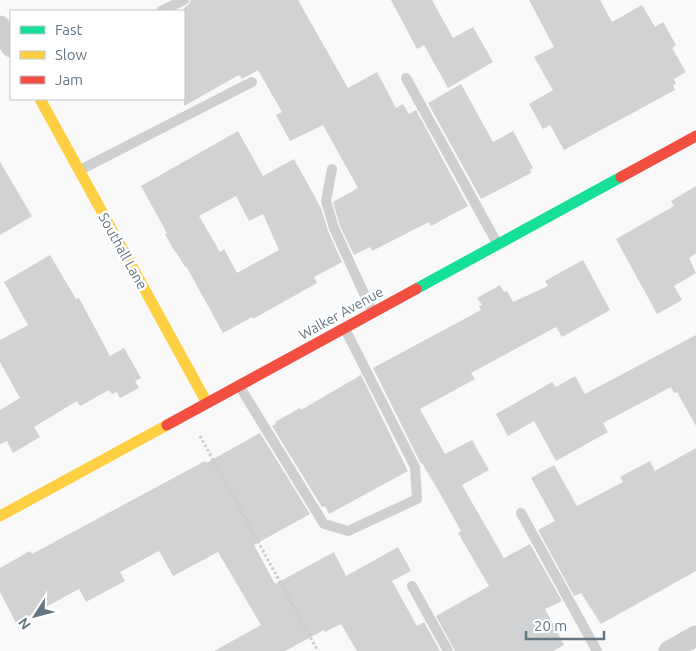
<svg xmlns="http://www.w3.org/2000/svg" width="696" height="651" font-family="Ubuntu,sans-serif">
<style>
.building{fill:#d0d2d3;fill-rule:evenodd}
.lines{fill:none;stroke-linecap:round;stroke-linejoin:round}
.path{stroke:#cbcccd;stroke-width:3;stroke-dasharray:2.5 2.5;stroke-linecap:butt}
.lane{stroke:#cecfd0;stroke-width:10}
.street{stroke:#cecfd0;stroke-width:21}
.fast{stroke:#16e098;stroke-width:11}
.slow{stroke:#ffcf43;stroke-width:11}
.jam{stroke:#f24e42;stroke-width:11}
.labels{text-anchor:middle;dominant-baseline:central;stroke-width:5;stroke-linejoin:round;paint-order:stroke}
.street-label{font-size:14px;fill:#657683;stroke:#fff}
</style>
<rect width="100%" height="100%" fill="#f9f9f9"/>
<!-- building -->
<g class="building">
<polygon points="191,0 298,0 348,88 377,72 396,108 403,104 409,114 416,110 468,206 431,226 429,222 372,251 370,247 354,255 340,226 333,202 358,188 323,125 290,141 276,115 282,112 258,70 242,79 239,75 184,106 184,8 189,4"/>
<polygon points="391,0 432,0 453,38 473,27 493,62 448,88 424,45 417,49"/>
<polygon points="529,0 600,0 612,22 642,5 655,27 663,22 676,45 672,48 686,72 674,79 676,84 673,85 675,90 564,150 550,125 543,129 529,104 553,90 534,57 554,47"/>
<polygon points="461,84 493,142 513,131 533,168 530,170 531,173 481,199 428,103"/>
<path d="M 238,131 L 263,176 L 294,159 L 321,208 L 328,231 L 342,262 L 314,277 L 317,283 L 253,319 L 252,317 L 223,333 L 186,266 L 185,267 L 176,252 L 175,252 L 165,234 L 167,233 L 141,186 ZM 236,196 L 249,221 L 263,214 L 279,250 L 237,273 L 224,249 L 220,252 L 199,216 Z"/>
<polygon points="0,162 32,216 0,235"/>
<polygon points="696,186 696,253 689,258 696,273 674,286 682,300 657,314 616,239 674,206 671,201"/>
<polygon points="50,255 76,299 79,298 110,356 124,348 141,378 135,381 139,388 120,398 117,392 112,394 109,390 80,406 77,401 34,427 40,437 13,453 7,441 0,444 0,410 20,398 0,362 0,340 28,325 4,282"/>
<polygon points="583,260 610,310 562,337 556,327 471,373 475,379 420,409 445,454 472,440 489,470 462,485 504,558 530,544 562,601 545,609 564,645 553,651 455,651 436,616 489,586 458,533 461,531 442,497 422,463 421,464 373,368 481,310 479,306 482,305 477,298 500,285 504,292 507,291 513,302 548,286 545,281"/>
<polygon points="696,335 696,426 677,392 674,393 671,387 603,423 608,432 556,461 534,421 508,436 496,414 552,382 556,387 575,376 585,394"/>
<polygon points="361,375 408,471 329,514 325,506 322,507 272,426 276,424 275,422 300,408 301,410"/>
<polygon points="260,433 310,514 254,545 275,584 334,552 346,576 398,547 411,571 392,581 417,626 424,622 440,651 357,651 341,624 325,632 324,630 285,651 214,651 261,625 218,552 173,576 159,551 120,572 125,581 86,602 79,589 16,623 0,592 0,568 30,551 32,554 205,461 206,463"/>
<polygon points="696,448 696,571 601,624 581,593 574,596 538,530 555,521 531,478 554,465 577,506 623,482 620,477 650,461 655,471"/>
</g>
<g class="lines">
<!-- path -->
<polyline class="path" points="200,436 318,651"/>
<!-- lane -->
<g class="lane">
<polyline points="161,11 184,0"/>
<polyline points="406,78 497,243"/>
<polyline points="332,169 326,201 334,228 372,311"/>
<polyline points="80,170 252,82"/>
<polyline points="240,387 324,524 348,531 417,499 415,467 345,329"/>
<polyline points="521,513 597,651"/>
<polyline points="412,586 448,651"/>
</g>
<!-- street -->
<g class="street">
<polyline points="0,26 11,47"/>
<polyline points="669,651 696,636"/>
</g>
<!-- fast -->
<polyline class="fast" points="416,289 621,177"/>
<!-- slow -->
<g class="slow">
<polyline points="40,99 207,403"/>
<polyline points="0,516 167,425"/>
</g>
<!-- jam -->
<g class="jam">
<polyline points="621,177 696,136"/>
<polyline points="167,425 416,289"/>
</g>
</g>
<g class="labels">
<!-- street labels -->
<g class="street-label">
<text transform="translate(123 251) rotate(61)">Southall Lane</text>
<text transform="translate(341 313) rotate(-29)">Walker Avenue</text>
</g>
</g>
<!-- legend -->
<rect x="10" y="10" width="175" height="90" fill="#ffffff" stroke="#c1c8cd"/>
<rect x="20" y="26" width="25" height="8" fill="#16e098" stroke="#c1c8cd"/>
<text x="55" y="35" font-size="15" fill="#657683">Fast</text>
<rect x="20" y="51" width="25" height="8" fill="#ffcf43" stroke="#c1c8cd"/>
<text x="55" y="60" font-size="15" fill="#657683">Slow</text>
<rect x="20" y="76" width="25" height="8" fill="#f24e42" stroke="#c1c8cd"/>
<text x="55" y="85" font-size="15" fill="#657683">Jam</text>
<!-- north arrow -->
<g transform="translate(35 616) rotate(234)" stroke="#ffffff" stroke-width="4" paint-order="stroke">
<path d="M0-4L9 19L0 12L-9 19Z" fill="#657683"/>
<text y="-8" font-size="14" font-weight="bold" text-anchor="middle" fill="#657683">N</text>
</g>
<!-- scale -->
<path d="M526 631v8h78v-8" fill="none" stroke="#657683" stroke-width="2.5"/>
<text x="534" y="631" font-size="15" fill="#657683" stroke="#ffffff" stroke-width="4" paint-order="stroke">20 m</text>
</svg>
